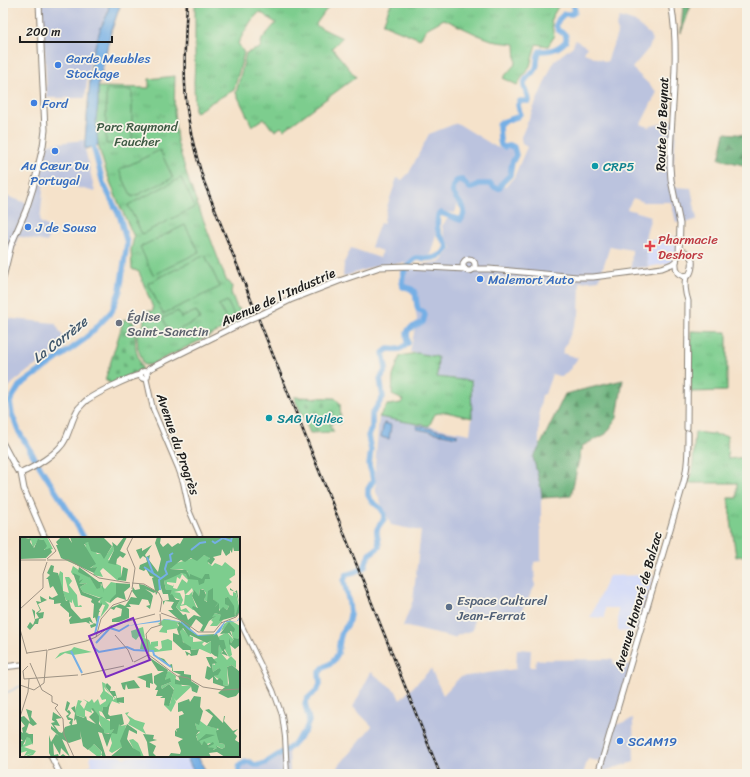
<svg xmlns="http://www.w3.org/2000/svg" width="750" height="777" font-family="Sriracha,sans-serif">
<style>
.built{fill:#d1d9f9}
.industrial{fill:#bbc3de}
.grass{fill:url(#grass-tufts);stroke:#4c7455}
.forest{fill:url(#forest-firs);stroke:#41664a}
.cemetery{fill:url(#cemetery-stones);stroke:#4c7455}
.garden{fill:#7dcd8e;stroke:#4c7455}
.water{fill:#75afe5;stroke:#486680}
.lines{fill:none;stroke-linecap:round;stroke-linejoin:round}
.stream{stroke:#75afe5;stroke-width:1}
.river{stroke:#75afe5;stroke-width:5.5}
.minor-casing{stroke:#887f73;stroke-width:6}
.major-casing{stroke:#887f73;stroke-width:7}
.minor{stroke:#fff;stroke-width:4}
.major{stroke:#fff;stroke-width:5}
.rail-casing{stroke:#1c1c1c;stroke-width:2.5}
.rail{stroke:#f7f3e8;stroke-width:1;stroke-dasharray:3;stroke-linecap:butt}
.major-bridge-casing{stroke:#887f73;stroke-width:7;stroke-linecap:butt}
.major-bridge{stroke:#fff;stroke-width:5}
.shop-dot{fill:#3f7fe0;stroke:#f7f3e8;stroke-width:1.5}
.culture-dot{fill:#0f9aa8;stroke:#f7f3e8;stroke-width:1.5}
.health-dot{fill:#e0444e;stroke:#f7f3e8;stroke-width:1.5}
.worship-dot{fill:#6b7280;stroke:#f7f3e8;stroke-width:1.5}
.service-dot{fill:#5c6f8a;stroke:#f7f3e8;stroke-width:1.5}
.labels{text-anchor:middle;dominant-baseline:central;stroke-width:3.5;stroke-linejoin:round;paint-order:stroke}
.shop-label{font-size:13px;fill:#366cbe;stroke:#f7f3e8;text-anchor:start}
.street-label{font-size:13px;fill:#1c1c1c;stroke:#f7f3e8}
.park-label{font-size:13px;fill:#3e5a44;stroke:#f7f3e8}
.culture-label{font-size:13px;fill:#0d838f;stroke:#f7f3e8;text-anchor:start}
.health-label{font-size:13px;fill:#be3a42;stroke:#f7f3e8;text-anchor:start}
.worship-label{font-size:13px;fill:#5b616d;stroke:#f7f3e8;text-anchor:start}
.service-label{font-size:13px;fill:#4e5e75;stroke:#f7f3e8;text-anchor:start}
.water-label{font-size:14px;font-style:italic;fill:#40576c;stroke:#f7f3e8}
.inset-river{fill:none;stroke:#75afe5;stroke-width:2}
.inset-road{fill:none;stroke:#9e9384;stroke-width:1}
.view{fill:#7b2cbf;fill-opacity:0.15;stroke:#7b2cbf;stroke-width:2}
.inset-edge{fill:none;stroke:#1c1c1c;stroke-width:2}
</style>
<defs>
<pattern id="grass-tufts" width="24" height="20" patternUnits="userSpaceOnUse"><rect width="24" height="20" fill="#7dcd8e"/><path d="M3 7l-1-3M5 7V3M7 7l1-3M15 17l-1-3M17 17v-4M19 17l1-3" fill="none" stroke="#6baf7a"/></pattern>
<pattern id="forest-firs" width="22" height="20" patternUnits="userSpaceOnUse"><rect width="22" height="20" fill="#66b079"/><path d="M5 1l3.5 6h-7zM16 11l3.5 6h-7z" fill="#538e62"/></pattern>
<pattern id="cemetery-stones" width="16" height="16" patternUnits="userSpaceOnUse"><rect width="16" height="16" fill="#7dcd8e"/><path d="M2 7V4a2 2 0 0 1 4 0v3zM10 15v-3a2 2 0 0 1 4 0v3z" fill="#6baf7a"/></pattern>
</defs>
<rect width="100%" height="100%" fill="#f7f3e8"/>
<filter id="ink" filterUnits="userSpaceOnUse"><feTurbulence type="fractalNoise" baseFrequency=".025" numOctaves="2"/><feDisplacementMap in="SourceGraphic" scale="8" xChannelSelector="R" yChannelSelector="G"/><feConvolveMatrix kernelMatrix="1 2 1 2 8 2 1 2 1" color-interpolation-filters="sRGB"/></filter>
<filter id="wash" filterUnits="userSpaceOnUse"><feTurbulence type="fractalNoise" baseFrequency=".012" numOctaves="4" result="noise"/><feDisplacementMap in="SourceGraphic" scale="16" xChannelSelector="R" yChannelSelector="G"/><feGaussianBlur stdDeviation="0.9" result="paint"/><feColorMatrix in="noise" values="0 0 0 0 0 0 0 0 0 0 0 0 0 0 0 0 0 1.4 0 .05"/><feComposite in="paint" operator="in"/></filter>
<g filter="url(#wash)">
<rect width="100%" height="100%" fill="#f5e2ca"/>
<!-- built -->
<g class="built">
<polygon points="670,236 678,237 677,252 673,256 672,261 670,263 648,267 646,251 642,250 645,239 658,240 666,238"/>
<polygon points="654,575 637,630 633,632 618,631 618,608 605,608 605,618 590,617 609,576"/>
<polygon points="90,756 123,756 124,758 132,756 186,756 195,774 85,774 84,767 91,765"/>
</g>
<!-- industrial -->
<g class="industrial">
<polygon points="42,3 109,3 108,13 101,27 90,60 85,98 47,98"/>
<polygon points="620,17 635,22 650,35 652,41 649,48 632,68 657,92 641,124 648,127 677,119 673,170 675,187 691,188 697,219 684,224 676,222 671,202 644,202 633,198 627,209 651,216 642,250 646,250 648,267 631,268 632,250 610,246 599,280 580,282 579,315 562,353 578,358 570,369 562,377 552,374 545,394 542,395 539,413 539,448 533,457 542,488 542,498 541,502 541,561 534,562 535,586 519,615 494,610 493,617 474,616 473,630 458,635 454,638 403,626 413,600 421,531 391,525 376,492 375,466 379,417 470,434 472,418 471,381 437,377 438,357 410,352 417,319 413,295 399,283 401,269 442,261 452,248 444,235 442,226 448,218 461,222 465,217 465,210 453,191 456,183 459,182 463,182 470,189 474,191 479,186 485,185 490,186 493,190 496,190 501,189 507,185 514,177 527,147 522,144 521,137 554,61 573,46 575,40 587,47 584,53 607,62 618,31 616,27"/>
<polygon points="457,123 496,147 504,149 509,148 512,148 514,155 510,163 509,174 500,182 498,187 495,186 491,182 478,182 473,186 470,186 463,179 457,179 454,182 451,186 451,191 458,202 455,213 438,211 436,216 436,234 431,254 405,263 378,265 343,277 344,263 351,248 380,258 382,251 371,247 380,223 383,224 388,204 397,178 402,180 409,173 429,134"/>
<polygon points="85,140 85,149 95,192 44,179 40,222 52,229 47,242 18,236 8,270 3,305 3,266 7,249 3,248 3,195 30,204 41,175 47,144"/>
<polygon points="3,318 55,323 66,342 51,356 29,370 14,382 3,393"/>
<polygon points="517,649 531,650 530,667 535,667 536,660 613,659 614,665 632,665 615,725 633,719 634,762 604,771 599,761 588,759 583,774 332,774 372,726 353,707 371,672 396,691 400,700 431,669 443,695 460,677 516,669"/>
<polygon points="289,750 290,774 243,774 242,772 242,767 247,764 258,767 269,764"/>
</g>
<!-- grass -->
<g class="grass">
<polygon points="195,3 331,3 316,24 317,26 342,38 332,48 356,77 284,130 281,127 275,131 273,128 271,128 264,118 252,126 236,93 246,53 260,48 262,39 276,23 260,12 251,21 238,43 244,53 234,90 212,102 195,113 194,82 195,59"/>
<polygon points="391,3 560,3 551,19 554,37 548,46 536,44 530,66 517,85 503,78 516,63 515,44 497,42 478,35 444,19 426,29 420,39 383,24"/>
<polygon points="175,76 174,112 177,141 189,182 227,282 229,281 232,287 231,292 237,308 239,308 242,316 238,322 150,365 144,365 138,349 136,327 143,327 145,311 153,311 153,308 139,272 132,269 131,250 134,237 116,197 106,171 98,145 96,119 98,104 98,87 149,88 149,79"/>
<polygon points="691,331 727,332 727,391 691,392"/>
<polygon points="417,353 438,357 437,377 471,381 472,418 446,412 435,414 429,426 379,417 387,405 401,403 403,400 392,395 393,376 400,356"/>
<polygon points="695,432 727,436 728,459 747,457 747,555 736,557 728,498 737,498 737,483 689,483 693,464"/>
</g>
<!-- forest -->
<g class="forest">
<polygon points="683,3 692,3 681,33 683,4"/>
<polygon points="725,133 747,135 747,166 719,159"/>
<polygon points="623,380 617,418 606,434 582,446 571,496 542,498 541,488 533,457 539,448 565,394"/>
</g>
<!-- cemetery -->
<g class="cemetery">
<polygon points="124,319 134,322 136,350 142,369 111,384 105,380"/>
<path d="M 294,397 L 335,398 L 340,403 L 341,423 L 339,424 L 337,420 L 330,425 L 334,432 L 310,433 C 305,420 299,410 294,397 Z"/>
</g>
<!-- garden -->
<g class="garden">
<polygon points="106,90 132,90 132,143 106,144"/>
<polygon points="160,150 173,178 132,197 119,170"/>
<polygon points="181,178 195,207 142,234 128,205"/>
<polygon points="185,225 199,252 153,275 140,247"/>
<polygon points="205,255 220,287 163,314 148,283"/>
<polygon points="227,301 235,317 227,321 219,305"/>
<polygon points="178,311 181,318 196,311 200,319 170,334 163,318"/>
</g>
<!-- water -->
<g class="water">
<polygon points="109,3 121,3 111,32 98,87 98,104 96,119 98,145 85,149 85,140 92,56 101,27 108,13"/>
<polygon points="384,423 391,425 389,439 381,437"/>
<polygon points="417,426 457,434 457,437 417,429"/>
<polygon points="186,756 198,756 207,774 195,774"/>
</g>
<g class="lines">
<!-- stream -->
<path class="stream" d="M 3,693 C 10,693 14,688 21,686"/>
<!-- river -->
<g class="river">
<polyline points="84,538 73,518 42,470 19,432 12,414 10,402 19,386 85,339 112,311 120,290 127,243 120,217 103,183 93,145 93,139"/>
<path d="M 239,774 L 239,769 L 240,765 L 246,762 L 250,762 L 255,765 L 260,765 L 267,762 L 292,746 L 305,731 L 309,721 L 305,704 L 307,699 L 318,689 L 320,684 L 319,673 L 323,668 L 330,664 L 335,659 L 338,653 L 340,639 L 342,632 L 348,624 L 350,615 L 349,603 L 344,581 L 346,575 L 362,569 L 365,566 L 367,559 L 371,553 L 379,547 C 379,541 376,534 377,530 C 378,526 382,522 384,519 C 384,506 378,508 372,501 C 370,499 369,497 368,495 L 368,489 L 373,481 L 372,474 L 369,465 L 371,450 L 368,436 L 372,427 L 372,414 L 383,397 L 380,379 L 386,369 L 383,353 L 388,349 C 397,350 402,350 408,343 L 407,333 L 409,329 L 423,322 L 425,315 L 424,312 L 418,309 C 414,298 420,288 403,287 C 400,275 407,265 416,258 C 430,259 439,260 448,248 C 446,242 445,242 441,237 C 436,231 437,222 438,215 L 441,213 L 457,219 L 461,220 C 463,217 464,214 464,210 C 462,202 447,193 454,184 C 456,180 458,180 462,180 L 470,188 L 473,188 L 478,184 L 491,184 C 493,187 495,189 500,188 L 502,183 L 510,175 L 512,163 L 516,155 L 514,147 L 510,145 L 505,147 L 501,145 L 500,140 L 499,125 L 502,122 L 517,117 L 520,114 L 518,105 L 520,101 L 529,101 C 530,95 524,91 524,85 C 525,76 531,76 535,70 C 539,64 535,58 540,51 C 552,51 558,49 566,41 L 566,35 L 558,30 L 556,25 L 559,19 L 564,14 L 572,14 L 575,11 L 573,3"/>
</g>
</g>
</g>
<g filter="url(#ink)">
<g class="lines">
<!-- minor casing -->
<g class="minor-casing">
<g id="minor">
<polyline points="146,377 153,409 178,468 183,482 189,510 201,538"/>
<polyline points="239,620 273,690 282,715 285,737 287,774"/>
</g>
</g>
<!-- major casing -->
<g class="major-casing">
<g id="major">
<path d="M 671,3 C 681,57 670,112 670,166 L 671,180 L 680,224 L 679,254"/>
<path d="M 685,252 C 687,253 689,254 690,256 C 694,260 692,271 689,275 L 683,276 L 678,273 C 675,267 675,259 679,254 Z"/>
<circle cx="469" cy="265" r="6"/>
<polyline points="473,269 489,269 577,277 593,277 625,273 662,268 672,264 676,261"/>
<path d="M 686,276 C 684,285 685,292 688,301 L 687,428"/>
<polyline points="3,278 11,245 26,210 33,188 43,146 45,130 39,3"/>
<polyline points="262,314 290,300 339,281 380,267 407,266 465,269"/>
<circle cx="144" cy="375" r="3.5"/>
<polyline points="146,373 149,369 163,362 250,319"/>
<polyline points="3,444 17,470 21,473 24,489 45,538"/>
<path d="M 21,473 C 33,468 59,453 65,440 C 70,430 72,419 78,409 C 81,406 84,402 87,400 C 97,393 129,377 140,375"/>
<polyline points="3,667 21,665"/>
<polyline points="51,756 60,774"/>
<path d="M 598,774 L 683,485 C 688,468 688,451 688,433"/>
</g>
</g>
<!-- minor -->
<use href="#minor" class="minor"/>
<!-- major -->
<use href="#major" class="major"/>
<!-- rail casing -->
<g class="rail-casing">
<path id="rail" d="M 187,3 C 185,42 182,84 189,122 C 192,143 198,162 204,182 L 440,774"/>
</g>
<!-- rail -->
<use href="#rail" class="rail"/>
<!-- major-bridge casing -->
<g class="major-bridge-casing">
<polyline id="major-bridge" points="250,319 262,314"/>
</g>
<!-- major-bridge -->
<use href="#major-bridge" class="major-bridge"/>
</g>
</g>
<!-- markers -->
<g class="shop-dot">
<circle cx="58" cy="65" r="4"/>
<circle cx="34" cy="103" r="4"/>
<circle cx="55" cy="151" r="4"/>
<circle cx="28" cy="227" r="4"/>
<circle cx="480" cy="279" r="4"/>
<circle cx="620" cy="741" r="4"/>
</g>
<g class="culture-dot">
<circle cx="595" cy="166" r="4"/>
<circle cx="269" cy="418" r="4"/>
</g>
<path class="health-dot" d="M648 240h4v4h4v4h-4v4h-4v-4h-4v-4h4z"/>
<circle class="worship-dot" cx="119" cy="323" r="4"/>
<circle class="service-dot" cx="449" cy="607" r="4"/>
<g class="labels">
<!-- shop labels -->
<g class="shop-label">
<text x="66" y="58">Garde Meubles<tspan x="66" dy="15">Stockage</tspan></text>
<text x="42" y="103">Ford</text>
<text x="55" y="165" text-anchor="middle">Au Cœur Du<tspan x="55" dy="15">Portugal</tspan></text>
<text x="36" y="227">J de Sousa</text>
<text x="488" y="279">Malemort Auto</text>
<text x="628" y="741">SCAM19</text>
</g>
<!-- street labels -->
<g class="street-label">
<text transform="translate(662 124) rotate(-88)">Route de Beynat</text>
<text transform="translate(278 297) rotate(-24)">Avenue de l'Industrie</text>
<text transform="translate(178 444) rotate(71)">Avenue du Progrès</text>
<text transform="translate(638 601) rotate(-74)">Avenue Honoré de Balzac</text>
</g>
<!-- park labels -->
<g class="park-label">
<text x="137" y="126">Parc Raymond<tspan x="137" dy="15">Faucher</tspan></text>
</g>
<!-- culture labels -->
<g class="culture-label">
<text x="603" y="166">CRP5</text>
<text x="277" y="418">SAG Vigilec</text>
</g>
<!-- health labels -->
<g class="health-label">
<text x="658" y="239">Pharmacie<tspan x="658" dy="15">Deshors</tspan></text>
</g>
<!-- worship labels -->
<g class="worship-label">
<text x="127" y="316">Église<tspan x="127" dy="15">Saint-Sanctin</tspan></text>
</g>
<!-- service labels -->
<g class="service-label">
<text x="457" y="600">Espace Culturel<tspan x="457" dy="15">Jean-Ferrat</tspan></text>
</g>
<!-- water labels -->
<g class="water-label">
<text transform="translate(60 340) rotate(-38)">La Corrèze</text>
</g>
</g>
<!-- overview -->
<g transform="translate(20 537)">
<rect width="220" height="220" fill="#f5e2ca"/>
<path d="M 7,0 L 27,0 L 33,12 L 25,14 L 24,3 L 19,2 L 13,11 L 11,3 ZM 65,5 L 68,5 L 77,17 L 87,17 L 93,8 L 94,13 L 88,23 L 101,29 L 101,40 L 98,44 L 83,31 L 80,34 L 83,40 L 73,38 L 76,30 L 70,32 L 75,27 L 66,14 ZM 184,18 L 190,20 L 188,26 L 192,29 L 195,26 L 202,29 L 205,25 L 215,33 L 215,38 L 209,42 L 212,45 L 206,50 L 210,58 L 213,59 L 213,55 L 216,56 L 219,69 L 215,79 L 213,70 L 206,60 L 205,67 L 207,66 L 209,69 L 207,73 L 204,71 L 200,74 L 198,68 L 194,70 L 197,66 L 193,62 L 192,52 L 188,56 L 188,65 L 184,63 L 186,56 L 183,52 L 180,52 L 179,59 L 173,54 L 172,59 L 177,72 L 173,73 L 166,68 L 160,69 L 161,73 L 166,71 L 170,76 L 160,74 L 156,70 L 160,63 L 149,58 L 152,53 L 146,53 L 144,44 L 153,38 L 168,35 L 162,32 L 150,32 L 153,27 ZM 162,37 L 168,43 L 167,46 L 162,42 L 157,52 L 153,51 L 154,47 L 153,49 L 147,47 L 147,45 L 156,46 L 157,40 L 160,42 ZM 172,51 L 173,54 L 169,58 L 165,58 L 164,67 L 161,68 L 163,63 L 160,56 L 154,55 L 164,53 L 165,58 ZM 53,29 L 70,41 L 78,52 L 79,46 L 85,52 L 91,45 L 96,46 L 97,55 L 101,59 L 90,63 L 90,66 L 85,64 L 89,68 L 88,71 L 80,81 L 85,68 L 79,67 L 81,61 L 63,55 L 60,50 L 67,46 L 59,47 L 59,39 L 53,38 L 51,35 ZM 40,34 L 43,36 L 43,54 L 49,56 L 45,40 L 49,40 L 52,44 L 49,48 L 57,58 L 58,69 L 61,68 L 62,70 L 55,70 L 52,62 L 52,66 L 46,63 L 38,41 ZM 195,76 L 201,78 L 201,83 L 203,83 L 197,89 L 190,89 L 193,85 L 191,83 L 195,79 L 192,81 L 191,79 ZM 144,82 L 160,85 L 157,86 L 159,91 L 147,93 L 147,96 L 139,95 L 143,89 L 138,87 ZM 210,83 L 220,89 L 220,98 L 218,102 L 214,102 L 211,106 L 209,102 L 212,118 L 209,120 L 198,100 L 207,95 L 213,102 L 210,87 L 201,94 L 204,87 ZM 123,90 L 125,101 L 122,100 L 129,103 L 131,108 L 131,105 L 138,104 L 138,109 L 134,110 L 139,113 L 142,111 L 141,104 L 148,102 L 152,104 L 152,113 L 135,115 L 120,112 L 122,100 L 119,99 L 116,103 L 112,100 L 111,94 ZM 162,91 L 169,99 L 173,100 L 173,105 L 185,104 L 182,107 L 184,109 L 191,104 L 191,117 L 180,112 L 170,113 L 161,102 L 160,93 ZM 199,108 L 203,113 L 201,116 L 207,123 L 211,119 L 216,124 L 216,131 L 212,128 L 207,130 L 208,149 L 203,148 L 203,145 L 194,139 L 199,136 L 199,131 L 193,135 L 192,127 L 195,128 L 194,122 L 197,121 ZM 54,110 L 72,115 L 53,118 L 45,116 L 35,122 L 40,116 L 51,113 ZM 149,134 L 156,139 L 155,147 L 159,145 L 162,149 L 172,149 L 156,164 L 154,161 L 156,165 L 151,175 L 144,168 L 150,167 L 154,152 L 149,147 L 142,152 L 141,149 L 151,145 L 145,143 L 147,135 ZM 82,145 L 86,147 L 85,149 L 90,157 L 84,150 L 85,154 L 93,160 L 93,163 L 96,161 L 100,167 L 92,164 L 86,176 L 83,170 L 82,175 L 79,174 L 80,178 L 91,185 L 91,192 L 94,192 L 92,196 L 99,186 L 100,189 L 106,188 L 102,210 L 92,216 L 89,214 L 92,206 L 89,196 L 84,196 L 75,174 L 71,172 L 72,176 L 65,173 L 65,181 L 56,178 L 55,174 L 58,163 L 62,164 L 60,167 L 64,172 L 67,165 L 63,162 L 69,165 L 72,162 L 74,166 L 78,162 L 80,168 L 86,164 L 86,162 L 82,163 L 80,159 L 83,154 ZM 109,175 L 107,178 L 115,183 L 125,186 L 123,191 L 126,197 L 108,187 L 110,183 L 105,176 ZM 179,183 L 187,189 L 197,191 L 199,206 L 204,207 L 205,210 L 202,212 L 197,209 L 198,211 L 192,213 L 193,211 L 190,213 L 191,211 L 188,210 L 191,206 L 182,208 L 178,204 L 176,198 L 180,195 L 177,194 L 175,186 ZM 7,197 L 12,200 L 12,207 L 4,210 L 16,214 L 13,218 L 4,220 L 12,216 L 4,219 L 7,214 L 0,216 L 0,209 L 5,207 ZM 113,202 L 118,206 L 124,220 L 121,220 L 113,211 L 109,203 ZM 74,207 L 81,214 L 82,218 L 78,220 L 69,213 L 70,209 Z" fill="#7dcd8e" fill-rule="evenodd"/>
<path d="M 0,0 L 11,2 L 10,5 L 14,11 L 18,2 L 24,3 L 27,9 L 24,13 L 30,11 L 32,15 L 26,21 L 0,22 ZM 41,0 L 48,0 L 52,6 L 50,0 L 83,0 L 92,9 L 84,22 L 81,17 L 71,14 L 68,5 L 65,6 L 67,8 L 64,7 L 76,27 L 70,31 L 77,30 L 74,36 L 41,21 L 36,8 L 38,8 L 36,5 ZM 104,0 L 107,0 L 100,14 L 106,17 L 103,21 L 100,19 L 97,22 L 96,28 L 88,26 L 94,13 L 92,5 L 97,9 ZM 137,0 L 141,0 L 140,6 L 143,10 L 148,6 L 152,10 L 158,6 L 160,7 L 164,0 L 220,0 L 220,14 L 214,14 L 213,10 L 212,16 L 210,13 L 210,16 L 206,19 L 202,12 L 201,18 L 193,20 L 195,22 L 191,28 L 187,24 L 190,21 L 184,18 L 177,24 L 171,21 L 165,25 L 161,23 L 150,32 L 166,33 L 170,40 L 170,37 L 182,42 L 185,37 L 189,37 L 190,42 L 185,42 L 184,46 L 179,48 L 178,43 L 168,42 L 166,37 L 162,36 L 144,44 L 146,53 L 152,53 L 150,58 L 152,57 L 156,63 L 160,63 L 156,70 L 163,78 L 166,77 L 168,83 L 174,78 L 181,80 L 172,71 L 173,69 L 178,71 L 172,59 L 174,53 L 179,59 L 180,52 L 184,53 L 186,58 L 184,63 L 187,65 L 188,54 L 193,51 L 193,62 L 198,66 L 195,70 L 199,66 L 199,74 L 203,70 L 207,73 L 209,69 L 205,67 L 205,61 L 208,60 L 214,69 L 215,79 L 219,67 L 216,55 L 210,53 L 210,51 L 215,55 L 217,53 L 220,74 L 217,79 L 199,84 L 201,78 L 195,76 L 192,80 L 196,79 L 189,84 L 183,95 L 180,94 L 183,88 L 176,82 L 170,91 L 173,95 L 168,92 L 177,98 L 197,97 L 200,103 L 204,103 L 206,111 L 204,113 L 208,119 L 200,116 L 203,115 L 199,108 L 198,120 L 195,119 L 191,116 L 191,104 L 187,106 L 170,98 L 169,100 L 163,91 L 160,94 L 163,105 L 171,110 L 171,113 L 179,112 L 177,118 L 171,119 L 169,117 L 167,119 L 165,114 L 171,117 L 170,113 L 163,113 L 153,104 L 153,96 L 159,98 L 157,92 L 159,88 L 157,86 L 160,85 L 156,84 L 162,86 L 166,89 L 148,73 L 153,73 L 151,70 L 154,65 L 145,64 L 143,68 L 143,64 L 149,63 L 148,57 L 143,57 L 139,45 L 139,53 L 136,58 L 132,41 L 134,40 L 130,39 L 126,32 L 124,34 L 119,32 L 120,28 L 127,25 L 126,21 L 123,19 L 120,22 L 116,13 L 122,11 L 122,14 L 132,8 L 125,18 L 126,20 L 130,18 L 129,23 L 138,35 L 141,22 L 135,6 ZM 31,28 L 34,29 L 33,35 L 38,36 L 46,64 L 49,63 L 51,71 L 61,82 L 70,80 L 73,86 L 77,87 L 75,80 L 74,81 L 73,81 L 74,67 L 71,65 L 72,62 L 61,58 L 53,36 L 60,39 L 59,44 L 63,42 L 59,47 L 67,46 L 60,50 L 63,55 L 79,61 L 83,60 L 78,65 L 81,67 L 82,65 L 82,68 L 79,73 L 80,75 L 79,75 L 77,86 L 76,89 L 71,91 L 70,88 L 74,87 L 69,84 L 70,87 L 66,85 L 50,87 L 49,83 L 52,79 L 49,80 L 49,76 L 40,68 L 41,66 L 34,67 L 34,63 L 29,62 L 29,59 L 32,61 L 38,58 L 33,49 L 30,51 L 28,42 L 26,42 L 30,38 L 27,36 ZM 59,30 L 79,45 L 82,45 L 84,56 L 81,46 L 80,51 L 77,52 L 70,41 L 58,35 ZM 103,30 L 108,32 L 106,44 L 98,43 L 98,41 L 101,40 ZM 96,46 L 110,47 L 110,50 L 104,55 L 106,63 L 97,60 L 90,66 L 90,63 L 96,57 ZM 119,47 L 124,48 L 136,54 L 134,56 L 125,52 L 131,56 L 133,59 L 130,72 L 126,69 L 130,68 L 128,63 L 122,62 L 119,68 L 109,67 L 111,70 L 106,70 L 109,72 L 109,81 L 99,85 L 92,85 L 92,82 L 101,79 L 102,72 L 96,70 L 94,73 L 90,71 L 100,67 L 105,69 L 111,60 L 117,61 L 112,54 L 113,50 L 115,53 L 120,52 ZM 20,59 L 27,63 L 18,67 L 21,73 L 18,76 L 24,75 L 23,81 L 19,82 L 18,87 L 15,87 L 10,93 L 7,90 L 10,85 L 13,88 L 15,83 L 12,72 L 15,74 L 15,82 L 19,81 L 16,76 L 20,73 L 16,64 L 21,65 ZM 209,85 L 215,92 L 214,95 L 210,94 L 213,101 L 218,102 L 220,98 L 220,108 L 215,112 L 209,107 L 209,101 L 211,106 L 214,102 L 209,96 L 200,97 ZM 129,120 L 148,133 L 145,143 L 150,141 L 151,145 L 141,149 L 142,152 L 149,147 L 154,153 L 149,169 L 144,168 L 145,161 L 140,161 L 143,159 L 136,159 L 138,153 L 135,153 L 137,149 L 134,146 L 134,139 L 144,134 L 138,134 ZM 138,120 L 144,122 L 149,128 L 152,127 L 153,134 L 164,134 L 164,137 L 171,138 L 171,144 L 179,149 L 177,156 L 172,154 L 171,149 L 155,147 L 155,142 L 160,144 L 158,139 L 161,138 L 152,134 L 152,131 ZM 186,120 L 192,120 L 197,126 L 192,127 L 193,135 L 199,131 L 201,133 L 198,138 L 194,139 L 197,143 L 200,141 L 203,144 L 203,148 L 208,149 L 209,146 L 207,130 L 212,128 L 220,135 L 220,154 L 216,159 L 208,161 L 198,156 L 205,150 L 193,146 L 193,140 L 189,143 L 185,141 L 187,129 L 191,131 ZM 132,136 L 133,147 L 130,146 L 130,151 L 126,150 L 126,144 L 117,140 ZM 114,143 L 120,151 L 108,152 L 106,147 L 105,153 L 103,152 L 101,146 ZM 87,146 L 91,150 L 90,154 L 95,154 L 97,161 L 104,160 L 104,166 L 97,165 L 96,159 L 94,159 L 95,162 L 85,149 ZM 174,159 L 181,160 L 180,170 L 183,174 L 179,188 L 175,186 L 177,193 L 180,193 L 176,198 L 179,197 L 176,199 L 178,204 L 186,197 L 195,198 L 179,204 L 182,208 L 184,204 L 188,208 L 193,205 L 194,207 L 188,210 L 194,211 L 193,213 L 197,211 L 196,209 L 202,212 L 205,210 L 204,207 L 199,206 L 196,194 L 199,192 L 187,189 L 193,179 L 185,173 L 189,172 L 203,186 L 204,179 L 205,179 L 204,184 L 213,194 L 218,192 L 214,196 L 217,199 L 215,203 L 220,206 L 220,220 L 205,220 L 197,215 L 189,216 L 191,220 L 149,219 L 151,216 L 160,217 L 161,214 L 158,205 L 163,202 L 155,199 L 155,193 L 157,195 L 156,192 L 159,191 L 159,179 L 164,177 L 162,174 L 158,175 L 158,166 L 169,162 L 170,165 ZM 47,164 L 50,166 L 47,174 L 49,173 L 51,176 L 48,180 L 53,182 L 52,188 L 57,187 L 56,182 L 54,184 L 55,176 L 51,171 L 55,169 L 56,178 L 64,181 L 66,179 L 67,183 L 76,187 L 69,180 L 74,175 L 71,172 L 73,171 L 79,179 L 79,187 L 84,193 L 84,196 L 91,197 L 94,192 L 90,193 L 90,182 L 86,182 L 82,175 L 83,170 L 87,170 L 90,165 L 88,177 L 90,179 L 102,177 L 104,187 L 100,189 L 99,187 L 97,197 L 92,196 L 87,210 L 82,196 L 78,195 L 86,220 L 82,220 L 82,215 L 74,207 L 68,213 L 63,209 L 60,194 L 61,202 L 49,206 L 42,202 L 50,220 L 41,211 L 40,218 L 33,206 L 34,218 L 38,217 L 39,220 L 43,217 L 47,220 L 31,220 L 29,216 L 29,198 L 31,205 L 36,197 L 39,199 L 31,192 L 31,189 L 35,192 L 31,186 L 35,185 L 32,183 L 33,175 L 42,181 L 36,182 L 40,189 L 34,188 L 39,195 L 42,196 L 45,190 L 51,188 L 49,186 L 51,183 L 48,183 L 46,179 L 49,177 L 45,173 ZM 6,172 L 12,174 L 11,180 L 17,187 L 13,189 L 9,186 L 6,195 L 9,196 L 5,195 L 9,197 L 13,197 L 13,208 L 10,201 L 7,200 L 2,210 L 0,209 L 0,204 L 3,204 L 0,201 L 0,194 L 3,196 L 2,191 L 5,189 L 1,184 L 0,191 L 0,173 L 1,180 L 4,179 L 10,185 ZM 107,187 L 117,194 L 117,197 L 109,193 L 107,202 L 113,211 L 120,215 L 121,220 L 90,220 L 102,210 L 100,204 ZM 123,197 L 134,198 L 133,202 L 137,203 L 129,205 L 136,209 L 133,216 L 136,219 L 129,220 L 127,205 Z" fill="#66b079"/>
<path d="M 220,79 L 218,84 L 205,85 L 200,95 L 193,99 L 178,99 L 169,93 L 160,85 L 144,82 L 139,85 L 106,89 L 147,82 L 162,85 L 178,98 L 193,99 L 205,84 L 217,84 Z" fill="#75afe5"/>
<path class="inset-river" d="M 192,4 L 195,6 L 203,1 L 211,4 L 212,0M 171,13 L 180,6 L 186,5M 127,20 L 133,36M 124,30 L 140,41M 140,53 L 139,43 L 147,37 L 145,32 L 147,25 L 151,24 L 150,18 L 153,16M 75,97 L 79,79M 76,106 L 90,91 L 99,94 L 109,88M 73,110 L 79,115 L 107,110 L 114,113 L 133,114 L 134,118 L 151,130M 51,114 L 62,136"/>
<path class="inset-road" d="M 27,22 L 36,14 L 28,0M 0,23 L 26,23M 27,23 L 49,23 L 79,41 L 110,46M 112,46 L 124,47 L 139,56 L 142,63 L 140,75M 112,52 L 115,31 L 107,12 L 113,0M 0,72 L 23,51 L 23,37 L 27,25M 141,76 L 163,84 L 178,95 L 194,95 L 202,85M 201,86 L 216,80 L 220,75M 0,92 L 7,117M 95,98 L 108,113M 76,100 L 90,89 L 135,77M 76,100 L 81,82 L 93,68 L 108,63 L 112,53M 28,113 L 66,104 L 76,100M 108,113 L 113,125M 7,116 L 27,113M 129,118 L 157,139 L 168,141 L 183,150 L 202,153 L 220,152M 129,118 L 126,97 L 131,91 L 141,88 L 140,77M 114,125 L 128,118M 10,126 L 22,153 L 32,159 L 32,165 L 38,168 L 35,171 L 43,182 L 44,198 L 54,220M 8,129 L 3,134 L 4,142 L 58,138M 61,138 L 104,129M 0,148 L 14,153 L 24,146 L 27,113M 0,180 L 8,155 L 9,142"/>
<path class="view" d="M 113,81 L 130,123 L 86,140 L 69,99 Z"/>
<rect width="220" height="220" class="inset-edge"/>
</g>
<!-- margin -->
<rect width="750" height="777" fill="none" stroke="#f7f3e8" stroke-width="16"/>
<!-- scale -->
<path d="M20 36v6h92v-6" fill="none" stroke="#1c1c1c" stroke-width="2"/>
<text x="26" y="36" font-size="12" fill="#1c1c1c" stroke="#f7f3e8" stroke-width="3" paint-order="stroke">200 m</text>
</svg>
